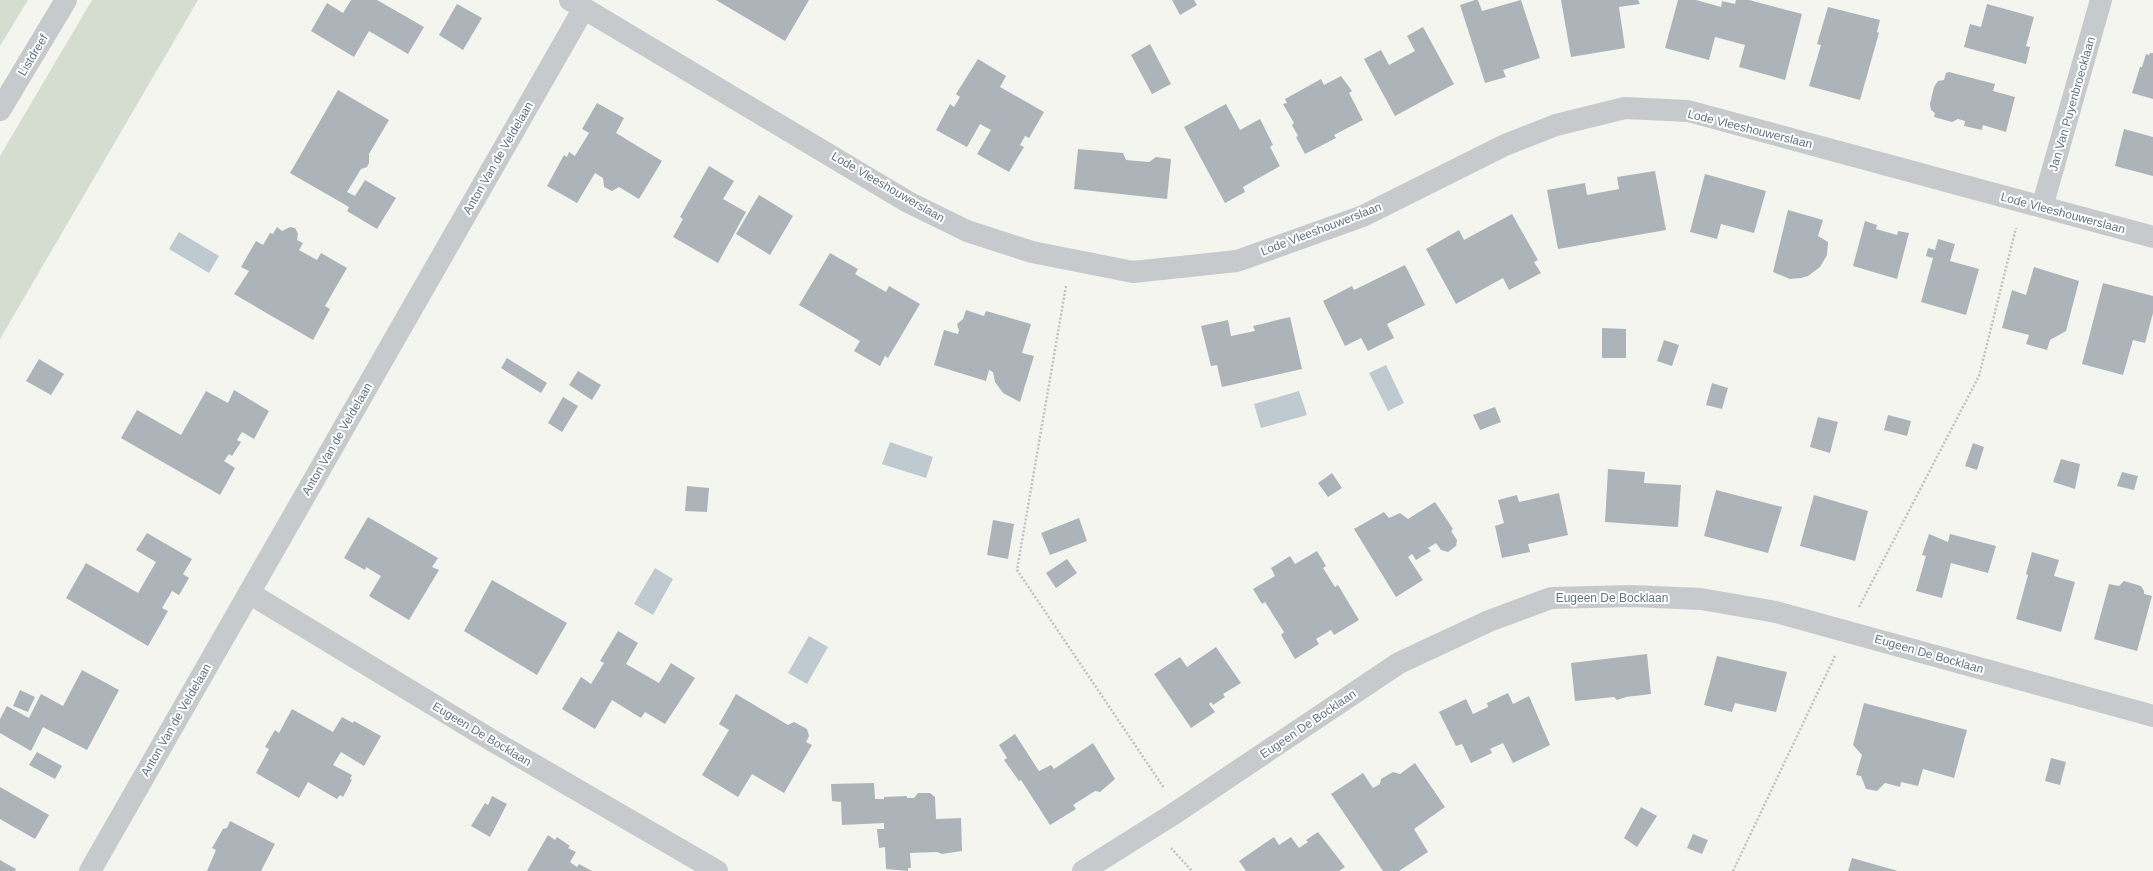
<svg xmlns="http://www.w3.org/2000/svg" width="2153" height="871" font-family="Arial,sans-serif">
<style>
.green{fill:#d5ddd1}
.water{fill:#bfcad0}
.building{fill:#acb4b9}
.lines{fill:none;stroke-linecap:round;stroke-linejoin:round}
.path{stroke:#c0c1c3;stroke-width:2.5;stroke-dasharray:2 2;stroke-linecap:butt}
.street{stroke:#c7cacd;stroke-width:22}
.labels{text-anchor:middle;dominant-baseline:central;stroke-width:4;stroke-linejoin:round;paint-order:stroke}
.street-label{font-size:12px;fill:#617484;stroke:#fff}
</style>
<rect width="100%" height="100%" fill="#f5f5f0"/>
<!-- green -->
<g class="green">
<polygon points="0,0 28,0 0,46"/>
<polygon points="92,0 198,0 0,339 0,156"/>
</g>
<!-- water -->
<g class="water">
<polygon points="179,232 219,256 209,273 169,249"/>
<polygon points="1386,365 1404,403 1388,411 1369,373"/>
<polygon points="1299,391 1307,415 1261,428 1254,404"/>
<polygon points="890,442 933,457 926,478 882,464"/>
<polygon points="655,568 673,579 653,615 634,604"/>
<polygon points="809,636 828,647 807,684 788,673"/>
</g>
<!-- building -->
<g class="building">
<polygon points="351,0 377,0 424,27 408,54 369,31 354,57 311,31 327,3 343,13"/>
<polygon points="716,0 809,0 785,41"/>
<polygon points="1172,0 1194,0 1197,5 1180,15"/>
<polygon points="1475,0 1478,0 1482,11 1521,0 1540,58 1503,70 1506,77 1485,83 1460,5"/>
<polygon points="1561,0 1638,0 1640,4 1619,7 1625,48 1571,57"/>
<polygon points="1678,0 1696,0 1721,7 1722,1 1735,4 1736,0 1749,0 1802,14 1785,80 1739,67 1745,45 1715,37 1709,60 1665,48"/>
<polygon points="457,4 482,18 463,50 439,35"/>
<polygon points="1987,4 2034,17 2026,46 2030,47 2026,64 1964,47 1970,24 1981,27"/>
<polygon points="1828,7 1880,20 1877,32 1879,33 1860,100 1809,86 1821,45 1817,44"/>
<polygon points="1423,27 1454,84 1395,116 1364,59 1381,50 1389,65 1415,51 1407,36"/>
<polygon points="1150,44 1171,84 1152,94 1131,55"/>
<polygon points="2150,53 2153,53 2153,99 2132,93 2140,67 2142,67 2146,54 2149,55"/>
<polygon points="978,59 1006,76 1000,87 1044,112 1029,138 1025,136 1020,145 1024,147 1009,172 977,154 991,130 980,124 967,147 936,130 950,104 954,107 960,97 956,94"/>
<polygon points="1949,72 1995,84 1993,91 2015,97 2006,132 1983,125 1982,130 1964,126 1965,121 1958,119 1952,122 1934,117 1935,113 1931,110 1930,104 1934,87 1938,81 1944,80 1946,73"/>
<polygon points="1341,76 1352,91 1349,93 1363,120 1334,135 1336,138 1305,154 1296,137 1298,136 1292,125 1294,123 1283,104 1287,103 1285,99 1321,79 1324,85"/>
<polygon points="338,90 389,120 369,154 369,163 367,167 361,169 347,192 355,196 365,180 396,198 377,229 347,211 349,207 290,173"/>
<polygon points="597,103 624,118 616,133 662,161 639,199 619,187 612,191 604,187 603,178 595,173 577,203 547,186 564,155 567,157 569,152 575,156 589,133 582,129"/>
<polygon points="1226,104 1240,130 1260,119 1273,145 1270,147 1280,166 1243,187 1245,192 1225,203 1184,127"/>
<polygon points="2124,129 2153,137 2153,176 2115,166"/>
<polygon points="1078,149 1123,153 1126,160 1149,162 1156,157 1171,159 1167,199 1074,189"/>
<polygon points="709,166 734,181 723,199 746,212 718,263 673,237 683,219 680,217"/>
<polygon points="1655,171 1666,230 1558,249 1547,190 1585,183 1587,195 1619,189 1617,177"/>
<polygon points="1705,174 1766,191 1754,233 1721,224 1717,239 1690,232"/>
<polygon points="759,195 793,216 770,255 736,234"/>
<polygon points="1788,210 1823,220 1818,236 1828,242 1827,255 1820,267 1808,276 1801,278 1790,279 1773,272"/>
<polygon points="1512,214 1538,260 1534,262 1541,273 1509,290 1503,278 1456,304 1426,249 1459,230 1464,240"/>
<polygon points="1865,221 1877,225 1876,229 1897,235 1898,231 1909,233 1897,279 1853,266"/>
<polygon points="277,227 282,231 290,227 295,228 298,234 297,240 303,243 299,250 317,260 321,253 347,268 325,306 330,309 313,340 234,294 249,271 241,267 256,241 263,245 270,233 273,234"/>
<polygon points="1938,239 1955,244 1950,261 1979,269 1966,315 1921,302 1933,258 1926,256 1928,248 1935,250"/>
<polygon points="830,253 858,269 855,274 886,292 889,286 920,304 888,358 885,356 880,366 854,351 860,341 799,305"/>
<polygon points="1405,265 1425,305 1387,324 1394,338 1368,351 1361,338 1345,346 1323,301 1352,286 1354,290"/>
<polygon points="2034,267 2079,281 2066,331 2050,340 2047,350 2026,344 2029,335 2002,328 2012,290 2026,295"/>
<polygon points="2103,283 2153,296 2153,313 2145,343 2133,340 2123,375 2082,364"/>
<polygon points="966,310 984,316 986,311 1031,324 1022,353 1034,356 1020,402 1003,393 995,382 993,372 989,370 986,381 934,365 944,330 958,334 959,330 957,324 963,319"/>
<polygon points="1290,317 1302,369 1222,387 1217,365 1211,366 1201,326 1228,320 1231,336 1255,331 1253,326"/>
<polygon points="1602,328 1626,329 1626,358 1602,358"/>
<polygon points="1664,340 1679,345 1672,366 1657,361"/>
<polygon points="507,358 547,383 541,393 501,368"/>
<polygon points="39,359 64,374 51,395 26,381"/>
<polygon points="578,371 601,385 592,400 569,385"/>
<polygon points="1712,383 1728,388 1722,409 1706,405"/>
<polygon points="234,390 269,411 254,439 242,432 237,440 241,442 232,456 229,454 224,461 235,468 220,495 121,438 137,410 181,435 206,391 228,403"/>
<polygon points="563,397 578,406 562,432 548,423"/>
<polygon points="1495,407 1501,422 1480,430 1473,415"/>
<polygon points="1888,415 1911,421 1907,436 1884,430"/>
<polygon points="1818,417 1838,422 1830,453 1810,447"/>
<polygon points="1973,443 1984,447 1977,470 1965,466"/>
<polygon points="2061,459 2080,464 2075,489 2053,482"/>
<polygon points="1608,469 1645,472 1644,483 1681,485 1678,527 1605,522"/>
<polygon points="2122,472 2138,476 2134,490 2117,486"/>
<polygon points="1332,473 1342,488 1328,497 1318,483"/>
<polygon points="687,486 709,488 707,512 685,511"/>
<polygon points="1716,490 1782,507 1768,553 1704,536"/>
<polygon points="1559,493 1568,535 1528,544 1530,552 1502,558 1495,526 1504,523 1498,500 1517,495 1519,502"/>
<polygon points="1814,495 1868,511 1855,561 1800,546"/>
<polygon points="1435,502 1453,529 1451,531 1457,540 1456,546 1448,552 1441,550 1436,543 1428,548 1431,551 1416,560 1412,554 1408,557 1423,580 1396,597 1354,529 1384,512 1389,518 1400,513 1408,519"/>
<polygon points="368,517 438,558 432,567 439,570 409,620 369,596 381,576 366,567 365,570 344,558"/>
<polygon points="1079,518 1087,541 1050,555 1041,533"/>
<polygon points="993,520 1014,524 1008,559 987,555"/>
<polygon points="147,533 192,559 183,574 189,578 179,595 172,591 162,608 168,611 148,646 66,598 86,563 138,593 156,562 136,550"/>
<polygon points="1929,534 1948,542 1950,534 1996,546 1988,573 1951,563 1942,598 1916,591 1926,556 1922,555"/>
<polygon points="1317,551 1326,566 1323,568 1335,587 1338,585 1359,620 1334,635 1331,630 1316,639 1319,644 1295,659 1281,635 1284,632 1265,602 1262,604 1253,589 1275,576 1271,568 1290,556 1295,564"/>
<polygon points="2032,552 2059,560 2054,576 2075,582 2061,632 2016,619 2028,575 2026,574"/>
<polygon points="1067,559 1077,573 1056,588 1046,573"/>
<polygon points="492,580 567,623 537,675 464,631"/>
<polygon points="2124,581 2141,586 2144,591 2144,594 2152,596 2137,651 2094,639 2109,584 2119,586"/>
<polygon points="618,631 638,643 626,664 659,683 671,663 695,678 665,724 645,712 641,718 612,700 595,729 562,709 581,677 591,684 604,663 600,661"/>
<polygon points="1216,647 1241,683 1223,694 1225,697 1213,705 1211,702 1209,704 1215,712 1191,728 1154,674 1180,657 1187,667"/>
<polygon points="1647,654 1651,694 1626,697 1617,700 1614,697 1575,701 1571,663"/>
<polygon points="1717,656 1787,672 1776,712 1735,703 1732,712 1704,705"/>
<polygon points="82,670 119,690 87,750 43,727 31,751 0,733 0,719 7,706 29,718 41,694 63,706"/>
<polygon points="20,690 35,697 28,712 13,706"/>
<polygon points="1508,693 1513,704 1529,696 1550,745 1513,763 1503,743 1490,749 1492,753 1471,763 1462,744 1456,746 1439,712 1466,699 1473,714 1488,707 1487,703"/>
<polygon points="736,694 788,725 794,722 807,729 809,736 806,742 812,745 784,793 752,774 738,797 702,775 729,730 719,724"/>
<polygon points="1864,703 1967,730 1954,778 1923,769 1918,786 1901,782 1900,787 1885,783 1877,791 1866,789 1861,776 1856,775 1862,755 1853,745"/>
<polygon points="292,709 333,732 342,717 353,723 354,721 381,736 364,766 341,752 333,765 352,775 350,779 352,780 343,797 340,795 337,799 308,782 299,798 256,773 269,749 265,747 275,730 279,733"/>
<polygon points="1015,734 1039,771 1051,765 1054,769 1093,743 1115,779 1100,792 1095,791 1073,805 1076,809 1050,825 1021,780 1019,781 1004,760 1007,758 999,745"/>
<polygon points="37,752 62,766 55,779 29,765"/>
<polygon points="2051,758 2066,762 2060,785 2045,781"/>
<polygon points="1415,763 1445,807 1414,829 1428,852 1399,871 1383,871 1331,794 1363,773 1373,788 1380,784 1381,779 1393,772 1400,774"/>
<polygon points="874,783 875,799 884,799 884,797 907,796 907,798 914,798 918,793 930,793 935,797 936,819 961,818 962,851 942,854 937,852 910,853 911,868 908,868 908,871 886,869 885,847 879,848 877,829 884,829 884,823 842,825 841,802 832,801 831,784"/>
<polygon points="0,787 49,815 35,839 0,819"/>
<polygon points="492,796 507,804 490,837 471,826 485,803 488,805"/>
<polygon points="1641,807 1657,816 1637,847 1624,838"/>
<polygon points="230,821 275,844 261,871 207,871 216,850 212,848 223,829 227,828"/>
<polygon points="1318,832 1345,867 1339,871 1246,871 1239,861 1274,837 1279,845 1291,837 1299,848 1308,842 1306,840"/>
<polygon points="1693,834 1708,840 1702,854 1687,848"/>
<polygon points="548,835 555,840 557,837 570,846 568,848 576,852 570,862 577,867 579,864 592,871 527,871"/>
<polygon points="1852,858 1898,871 1848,871"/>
<polygon points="0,860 16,869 15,871 0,871"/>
</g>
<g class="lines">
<!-- path -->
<g class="path">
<polyline points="1066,286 1017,570 1164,788"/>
<polyline points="1859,607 1979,376 2016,228"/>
<polyline points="1171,848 1192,871"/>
<polyline points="1733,871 1835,656"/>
</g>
<!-- street -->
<g class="street">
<polyline points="570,0 908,202 967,231 1032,252 1133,272 1237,261 1363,216 1505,145 1556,125 1625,108 1688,111 2153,237"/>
<polyline points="0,110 66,0"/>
<polyline points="2042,207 2101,0"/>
<polyline points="249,593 493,741 717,871"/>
<polyline points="90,871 584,8"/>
<polyline points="1083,871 1172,815 1399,663 1489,621 1551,598 1632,596 1701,599 1776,612 2153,716"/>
</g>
</g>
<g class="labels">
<!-- street labels -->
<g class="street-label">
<text transform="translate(33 55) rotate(-59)">Listdreef</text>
<text transform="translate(2072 104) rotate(-74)">Jan Van Puyenbroecklaan</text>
<text transform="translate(1750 129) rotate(14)">Lode Vleeshouwerslaan</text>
<text transform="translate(498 158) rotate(-60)">Anton Van de Veldelaan</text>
<text transform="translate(888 187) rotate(30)">Lode Vleeshouwerslaan</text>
<text transform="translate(2063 213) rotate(15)">Lode Vleeshouwerslaan</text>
<text transform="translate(1321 229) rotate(-21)">Lode Vleeshouwerslaan</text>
<text transform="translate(337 439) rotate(-60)">Anton Van de Veldelaan</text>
<text x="1612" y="598">Eugeen De Bocklaan</text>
<text transform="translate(1929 654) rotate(16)">Eugeen De Bocklaan</text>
<text transform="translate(176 720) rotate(-60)">Anton Van de Veldelaan</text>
<text transform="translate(1308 724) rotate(-34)">Eugeen De Bocklaan</text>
<text transform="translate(482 734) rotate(31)">Eugeen De Bocklaan</text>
</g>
</g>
</svg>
